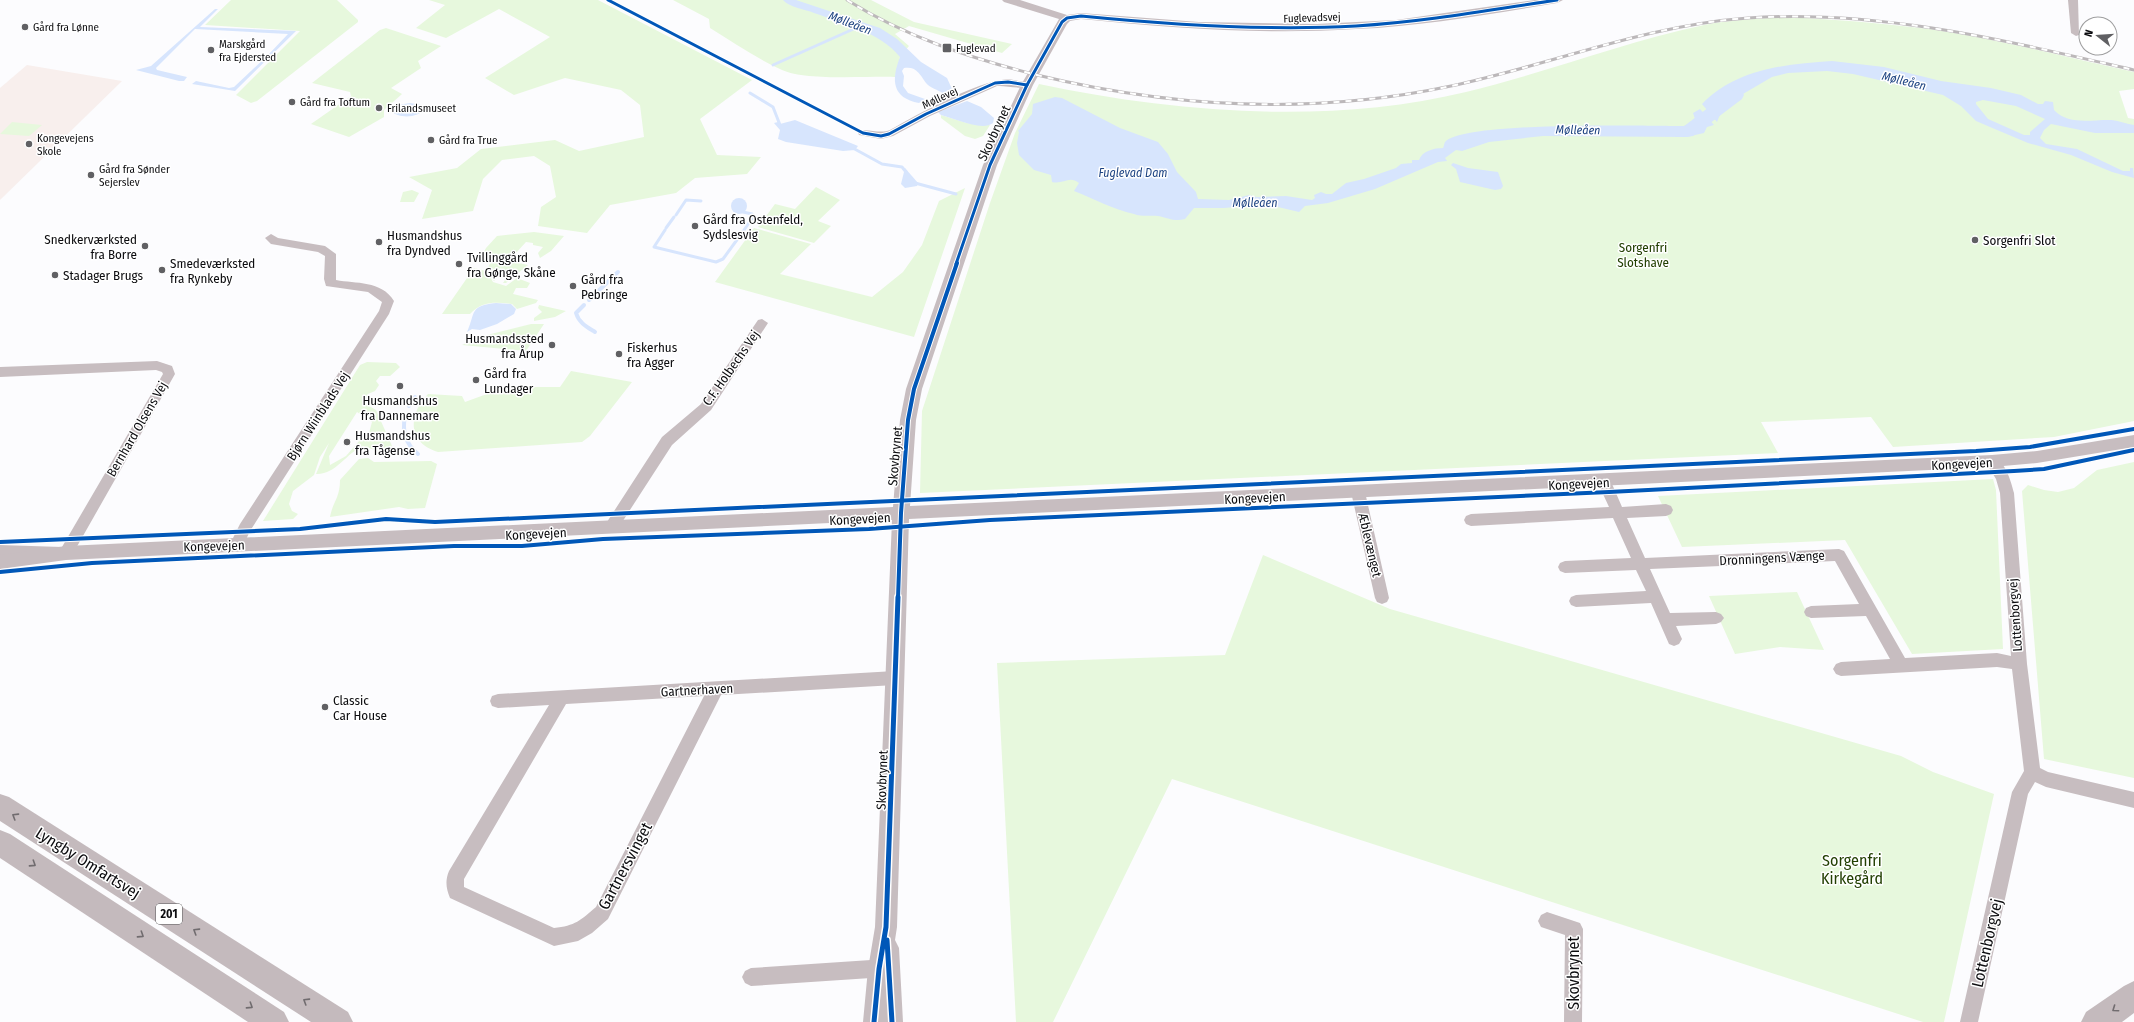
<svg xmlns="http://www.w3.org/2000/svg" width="2134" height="1022" font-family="'Fira Sans Condensed',sans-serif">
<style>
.education{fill:#f8efed}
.green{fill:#e7f8dd;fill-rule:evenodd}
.water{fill:#d7e5fd;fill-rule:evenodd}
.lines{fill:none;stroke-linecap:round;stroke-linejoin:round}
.stream-far1{stroke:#d7e5fd;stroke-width:3}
.stream{stroke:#d7e5fd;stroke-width:4}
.river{fill:#d7e5fd;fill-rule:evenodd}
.minor{fill:#c7bdc0;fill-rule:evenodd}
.tertiary{fill:#c7bdc0;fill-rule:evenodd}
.motorway{fill:#c4babd;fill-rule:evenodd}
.rail-casing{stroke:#bcb8ba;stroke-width:3}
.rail{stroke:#fff;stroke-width:2;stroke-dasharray:6;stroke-linecap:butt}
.cycleway-far2-casing{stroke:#fff;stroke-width:5}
.cycleway-far1-casing{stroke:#fff;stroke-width:6}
.cycleway-casing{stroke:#fff;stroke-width:8}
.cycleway-far2{stroke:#0057b8;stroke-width:3}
.cycleway-far1{stroke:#0057b8;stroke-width:4}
.cycleway{stroke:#0057b8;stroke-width:5}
.oneway{stroke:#716c6f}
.poi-dot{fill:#606063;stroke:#fff;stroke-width:1.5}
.labels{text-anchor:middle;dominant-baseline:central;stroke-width:3;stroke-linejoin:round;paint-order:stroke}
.far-street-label{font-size:11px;fill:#0c0c0f;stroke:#fff}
.far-poi-label{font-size:11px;fill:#0c0c0f;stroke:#fff;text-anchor:start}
.far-water-label{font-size:12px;font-style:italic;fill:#1d4382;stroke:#fff}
.shield{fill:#fff;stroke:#555557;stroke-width:1}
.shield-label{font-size:12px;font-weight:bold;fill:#0c0c0f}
.street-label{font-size:13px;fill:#0c0c0f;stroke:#fff}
.poi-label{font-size:13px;fill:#0c0c0f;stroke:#fff;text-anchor:start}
.park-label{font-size:13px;fill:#223f02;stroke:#fff}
.near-park-label{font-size:16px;fill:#223f02;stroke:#fff}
.near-street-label{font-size:16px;fill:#0c0c0f;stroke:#fff}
</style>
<rect width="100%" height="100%" fill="#fcfcfe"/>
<!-- education -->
<polygon class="education" points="27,65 122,81 0,200 0,88"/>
<!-- green -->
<g class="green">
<polygon points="231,0 337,0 358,20 358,22 257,101 251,103 236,95 300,31 205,25"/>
<polygon points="429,0 598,0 752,80 700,119 717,155 761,157 747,174 695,178 676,193 610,205 587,233 538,226 541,207 556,197 550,166 534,156 502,160 483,179 473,211 422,219 432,190 409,177 457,168 481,149 555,140 579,151 644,137 640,105 621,90 565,78 514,95 485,78 550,37 499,9 446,38 416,28 445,5"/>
<path d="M 673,0 L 871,0 L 914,22 L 1012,44 L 1002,53 L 909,26 L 895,34 L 909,46 L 900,57 L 895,77 C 866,76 806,81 782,70 C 757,59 733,42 710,28 L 709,19 Z"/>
<path d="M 1784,17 C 1833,19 1881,23 1929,29 C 1998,39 2066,57 2134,72 L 2134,89 L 2119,91 L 2128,118 L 2134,119 L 2134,421 L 2054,437 L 1893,447 L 1871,417 L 1761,422 L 1778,453 L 920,493 L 922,411 L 990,203 L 1015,133 L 1039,84 C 1176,113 1329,125 1466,92 C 1546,73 1623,42 1704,25 C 1730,20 1757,19 1784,17 Z"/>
<polygon points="386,28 441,46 418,61 421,68 391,88 402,94 384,110 384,117 349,137 311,124 351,96 350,92 312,83 380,30"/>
<polygon points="941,115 967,123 990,125 983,136 975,139 965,136 941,118"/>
<polygon points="12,122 42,125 29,136 0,134"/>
<polygon points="816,187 840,200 818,221 831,226 814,243 758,227 775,204 795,209"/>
<polygon points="965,188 914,337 715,282 754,228 811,244 780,274 872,297 903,272 922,245 939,201"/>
<polygon points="412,190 419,193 414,202 400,202 403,192"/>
<path d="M 534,232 L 564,236 L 551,251 L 540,258 L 538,253 L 543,247 L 533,245 L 533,243 L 526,242 L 515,254 L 511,253 L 509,256 L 513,257 L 510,261 L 528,265 L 506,283 L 503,283 L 507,277 L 498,276 L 494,281 L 489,275 L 493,282 L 506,286 L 517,278 L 530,283 L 527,288 L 516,288 L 513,294 L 538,300 L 536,303 L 517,309 L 512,304 C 495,302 482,301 470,314 L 442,314 L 474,268 L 486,271 L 491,262 L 479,261 L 486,248 L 497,236 Z"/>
<polygon points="539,305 566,311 555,317 534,321 534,318 542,312 538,308"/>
<polygon points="531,324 544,324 526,351 462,345 483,336"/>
<path d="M 367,362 L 396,363 L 400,367 L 390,376 L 380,376 L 376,381 L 379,385 L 375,391 L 368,394 L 364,403 L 376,410 L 392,446 L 383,453 L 363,446 C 346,453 336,475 316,474 L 329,443 L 320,457 L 314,475 L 293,491 L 289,504 L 292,511 L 298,514 L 293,519 L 263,521 L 360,365 ZM 357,412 L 372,422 L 368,437 L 360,440 L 346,456 L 330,465 L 329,456 Z"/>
<path d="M 571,371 L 632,382 L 590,436 L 582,442 L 438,452 C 407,443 408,415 428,394 L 462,396 L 465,402 L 506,387 L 560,387 Z"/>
<path d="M 368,458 L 374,462 L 431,461 L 437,464 L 425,508 L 408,509 L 399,507 L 330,517 C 333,501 340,498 340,480 L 359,459 Z"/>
<polygon points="2134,462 2134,778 2044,759 2022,491 2028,485 2044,490 2058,492 2074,488 2097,470"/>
<polygon points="1993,479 1996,490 2003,649 1912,654 1845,540 1682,547 1658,496"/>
<polygon points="1263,555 1390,609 1901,756 1933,772 1994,794 1944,1022 1923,1022 1172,779 1053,1022 1016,1022 997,663 1225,655"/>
<polygon points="1797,592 1824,650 1780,647 1735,654 1709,596"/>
</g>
<!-- water -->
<g class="water">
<path d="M 783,0 L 796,0 L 880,28 L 897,39 L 921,62 L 947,78 L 952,89 L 943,93 C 938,90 930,88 926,83 C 920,75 917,66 904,68 L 902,71 L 904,76 L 903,86 L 908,93 L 925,99 L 919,103 C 892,98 891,80 900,57 C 880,32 842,23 814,13 C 805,9 790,8 783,0 Z"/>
<polygon points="215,9 218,9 200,27 296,31 235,91 192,84 196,81 229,88 234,87 269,54 288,34 195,29 156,68 157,70 187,77 184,81 179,81 136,70 151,66"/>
<path d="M 1832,61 L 1884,67 L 1941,81 L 1991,88 L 2021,95 L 2038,104 L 2043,104 L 2045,101 L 2053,102 L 2054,110 C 2069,126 2093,119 2112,120 C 2119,121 2127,124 2134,125 L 2134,133 L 2095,133 L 2051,124 L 2044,130 L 2040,138 L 2046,144 L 2077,149 L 2123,171 L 2130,171 L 2130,168 L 2133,168 L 2134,178 L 2112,172 L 2071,155 L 2028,143 L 1990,127 L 1976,121 L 1961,106 L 1943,95 L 1853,74 L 1827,71 L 1788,73 L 1772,77 L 1731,101 L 1721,112 L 1717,122 L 1702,104 C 1736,69 1785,64 1832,61 ZM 1983,100 L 2016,106 L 2045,119 L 2030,132 L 2030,135 L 2024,135 L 1988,119 L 1976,104 L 1976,102 Z"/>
<path d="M 1055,97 L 1062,98 L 1120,128 L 1158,142 L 1168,154 L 1177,172 L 1196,192 L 1198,199 L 1229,200 L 1249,195 L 1257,197 L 1286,196 L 1312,200 L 1315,198 L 1314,195 L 1321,192 L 1326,194 L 1332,194 L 1346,183 L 1364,179 L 1396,168 L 1401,164 L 1412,163 L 1412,160 L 1419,160 C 1422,151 1434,148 1443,148 C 1444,146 1444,144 1445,142 C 1463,121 1650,126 1684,126 L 1693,122 L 1695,119 L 1693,113 L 1700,109 L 1714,125 L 1707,127 L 1704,133 L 1686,137 L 1543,136 L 1489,142 L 1462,151 L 1456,150 L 1445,158 L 1447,161 L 1438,162 L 1375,189 L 1328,203 L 1305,206 L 1299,212 L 1278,207 L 1273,204 L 1264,208 L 1258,205 L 1224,208 L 1194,208 L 1185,219 C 1175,222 1168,218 1158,216 C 1151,215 1142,217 1134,214 C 1113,209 1094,199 1074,191 L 1079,183 C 1069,175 1063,185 1052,182 L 1051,175 L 1034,170 L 1019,155 L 1017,143 L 1019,132 L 1018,131 L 1032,114 L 1033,104 Z"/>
<path d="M 967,101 L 981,107 L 994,118 L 993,123 C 982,132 954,118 941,115 L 938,112 Z"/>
<path d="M 410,103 L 422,105 L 425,109 C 418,118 399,119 391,111 L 398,105 Z"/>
<polygon points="795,120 858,146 855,150 843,151 786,142 778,139 780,130 774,123 778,122 780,124"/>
<polygon points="1453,163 1468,168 1498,172 1503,186 1501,189 1495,190 1460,182 1456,169 1451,165"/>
<polygon points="905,168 918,183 917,186 905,188 901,184"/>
<circle cx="739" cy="206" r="8"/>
<path d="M 496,303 L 511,304 L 516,309 L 514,314 L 497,324 L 480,330 L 472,329 L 467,332 C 476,312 469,306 496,303 Z"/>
</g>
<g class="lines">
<!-- stream-far1 -->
<g class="stream-far1">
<polyline points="773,65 858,27"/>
<polyline points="750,93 773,107 780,125"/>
<polyline points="851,147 882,164 902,167 906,172"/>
<polyline points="915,183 956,194"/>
<polyline points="676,215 686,200 701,201"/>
<polyline points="666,228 674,217"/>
<polyline points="665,230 654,247 716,262 723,259 739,237"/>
<polyline points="742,233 753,217 752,214 743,212"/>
</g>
<!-- stream -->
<g class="stream">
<polyline points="589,300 618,272"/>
<path d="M 584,305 L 576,313 C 579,323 587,327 595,332"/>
<polyline points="409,406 415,397"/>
<path d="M 405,416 C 402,432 405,443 418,454"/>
</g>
<!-- river -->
<polygon class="river" points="1736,90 1742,91 1744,95 1742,99 1693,136 1687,137 1674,136 1671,132 1674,128 1683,127 1730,91"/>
<!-- minor -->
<g class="minor">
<polygon points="2068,0 2078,0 2079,35 2076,36 2071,33"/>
<path d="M 1008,79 L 1031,83 L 1032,85 C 1026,91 1006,85 997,86 L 930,116 L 893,136 L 881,139 L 859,135 L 858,133 C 863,126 879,135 890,130 C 920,113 975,82 1008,79 Z"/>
<path d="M 271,234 L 278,238 L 325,246 L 336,254 L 336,280 C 356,284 381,280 394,301 L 389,314 L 250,531 L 241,550 L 236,552 L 231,550 L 229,546 L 240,524 L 379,311 L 382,302 L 368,292 L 326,286 L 324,279 L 325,256 L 318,252 L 271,244 L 265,238 Z"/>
<polygon points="762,319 768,323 711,410 672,445 617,530 612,532 607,530 605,526 607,522 662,437 701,404 758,320"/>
<polygon points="157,361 172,366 175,374 71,557 66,559 0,557 0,545 62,547 163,374 162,372 156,370 0,377 0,367"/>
<path d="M 1992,456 C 2005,460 2011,481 2014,493 L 2027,664 L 2040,768 L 2048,772 L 2134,792 L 2134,808 L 2046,787 L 2035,782 L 2028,794 L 1978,1022 L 1960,1022 L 2012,792 L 2024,771 L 2012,669 L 1997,667 L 1841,676 L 1836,674 L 1833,669 L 1836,664 L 1841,662 L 1890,659 L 1866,616 L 1811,618 L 1806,616 L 1804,612 L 1806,608 L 1811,606 L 1859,604 L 1835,561 L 1650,569 L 1670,613 L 1716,612 L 1721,614 L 1724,618 L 1721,622 L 1716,624 L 1676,626 L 1682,639 L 1679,644 L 1674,646 L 1669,644 L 1651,603 L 1576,607 L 1571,605 L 1569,601 L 1571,597 L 1576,595 L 1646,591 L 1636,570 L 1565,573 L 1560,571 L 1558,567 L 1560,563 L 1565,561 L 1631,558 L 1613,518 L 1471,526 L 1466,524 L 1464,520 L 1466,516 L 1471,514 L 1609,507 L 1597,481 L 1599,477 L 1604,476 L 1609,477 L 1622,507 L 1666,504 L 1671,506 L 1673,510 L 1671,514 L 1666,516 L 1627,518 L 1645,558 L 1839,549 L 1844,551 L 1905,658 L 1997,653 L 2011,656 L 2000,493 L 1996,479 L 1985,461 L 1987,457 Z"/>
<polygon points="1358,487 1363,488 1365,492 1389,598 1387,602 1382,604 1377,602 1375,598 1351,492 1353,488"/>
<path d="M 895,671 L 901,673 L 903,678 L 901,683 L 895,685 L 721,695 L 608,919 L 592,933 L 578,941 L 554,946 L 450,898 C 446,889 445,880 449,871 L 549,705 L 498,708 L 492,706 L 490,701 L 492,696 L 498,694 ZM 704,696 L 596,907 C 581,920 575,926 554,928 L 464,887 L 464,879 L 566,704 Z"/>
<polygon points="1547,912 1580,923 1583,929 1582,1022 1564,1022 1565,935 1541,927 1538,921 1541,915"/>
<polygon points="886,959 892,962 895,968 892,974 886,977 751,986 745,983 742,977 745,971 751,968"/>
</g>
<!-- tertiary -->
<path class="tertiary" d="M 1002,0 L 1020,0 L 1067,15 L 1081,13 L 1199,22 L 1317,24 L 1396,20 L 1535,0 L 1563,0 L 1557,3 C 1490,14 1424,26 1356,29 C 1264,35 1172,28 1081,19 L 1070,21 L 1067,24 L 1033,85 L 997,165 L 922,389 L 916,420 L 910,506 L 1992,455 L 2037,451 L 2134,435 L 2134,447 L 2037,463 L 1992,467 L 909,519 L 897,927 L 895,940 L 899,948 L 903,1022 L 863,1022 L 868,969 L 875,927 L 892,520 L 66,560 L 0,569 L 0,555 L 66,546 L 893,507 L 900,420 L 906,389 L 983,165 L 1021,85 L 1059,19 L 1004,2 Z"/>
<!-- motorway -->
<g class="motorway">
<polygon points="0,794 9,797 348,1012 353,1022 311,1022 0,821"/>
<polygon points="0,830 10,834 284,1012 289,1022 248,1022 0,858"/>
<polygon points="2134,981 2134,1013 2122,1022 2081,1022 2086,1012 2124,986"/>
</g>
<!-- rail casing -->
<g class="rail-casing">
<path id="rail" d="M 847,0 C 906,37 970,58 1037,75 C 1173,108 1314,115 1451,86 C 1550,65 1646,25 1748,18 C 1879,9 2007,41 2134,70"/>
</g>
<!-- rail -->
<use href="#rail" class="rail"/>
<!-- cycleway-far2 casing -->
<g class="cycleway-far2-casing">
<g id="cycleway-far2">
<polyline points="608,0 863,133 881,136 889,134 926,114 995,83 1008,82 1027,85"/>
<path d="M 956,264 L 990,165 L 1027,85 L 1062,22 L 1067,18 L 1081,16 C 1172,25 1264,31 1356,26 C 1424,22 1490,10 1557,0"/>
</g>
</g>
<!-- cycleway-far1 casing -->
<g class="cycleway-far1-casing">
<g id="cycleway-far1">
<polyline points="0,542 300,529 386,519 435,522 1976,451 2030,447 2134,429"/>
<polyline points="0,572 92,563 454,546 522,546 603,539 869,529 990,520 1609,492 2014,471 2044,469 2134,450"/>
<polyline points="898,598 901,513 908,420 914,389 957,263"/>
</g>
</g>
<!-- cycleway casing -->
<g class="cycleway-casing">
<g id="cycleway">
<polyline points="887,940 892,1022"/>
<polyline points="874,1022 879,969 886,927 898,597"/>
</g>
</g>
<!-- cycleway-far2 -->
<use href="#cycleway-far2" class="cycleway-far2"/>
<!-- cycleway-far1 -->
<use href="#cycleway-far1" class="cycleway-far1"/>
<!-- cycleway -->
<use href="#cycleway" class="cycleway"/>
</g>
<!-- one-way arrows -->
<defs><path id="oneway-chevron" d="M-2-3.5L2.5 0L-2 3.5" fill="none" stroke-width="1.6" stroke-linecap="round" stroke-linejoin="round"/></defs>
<g class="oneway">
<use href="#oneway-chevron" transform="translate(15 816) rotate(-148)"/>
<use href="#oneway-chevron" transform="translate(33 864) rotate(33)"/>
<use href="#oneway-chevron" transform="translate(196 931) rotate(-148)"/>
<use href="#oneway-chevron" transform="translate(141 935) rotate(33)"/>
<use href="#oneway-chevron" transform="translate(306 1001) rotate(-148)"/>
<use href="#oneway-chevron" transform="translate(250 1006) rotate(33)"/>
<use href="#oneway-chevron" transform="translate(2115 1009) rotate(145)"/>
</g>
<!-- markers -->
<g class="poi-dot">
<circle cx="25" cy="27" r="4"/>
<rect x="942" y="43" width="10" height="10" rx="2"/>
<circle cx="211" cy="50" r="4"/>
<circle cx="292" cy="102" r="4"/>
<circle cx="379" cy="108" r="4"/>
<circle cx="431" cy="140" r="4"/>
<circle cx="29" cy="144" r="4"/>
<circle cx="91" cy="175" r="4"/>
<circle cx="695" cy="226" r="4"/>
<circle cx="1975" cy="240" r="4"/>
<circle cx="379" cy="242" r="4"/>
<circle cx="145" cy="246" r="4"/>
<circle cx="459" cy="264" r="4"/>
<circle cx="162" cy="270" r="4"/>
<circle cx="55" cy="275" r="4"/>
<circle cx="573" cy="286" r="4"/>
<circle cx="552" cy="345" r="4"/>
<circle cx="619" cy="354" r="4"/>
<circle cx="476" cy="380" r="4"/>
<circle cx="400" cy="386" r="4"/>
<circle cx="347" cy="442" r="4"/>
<circle cx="325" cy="707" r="4"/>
</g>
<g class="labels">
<!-- far-street labels -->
<g class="far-street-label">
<text transform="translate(1312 18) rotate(-2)">Fuglevadsvej</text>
<text transform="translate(940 98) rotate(-25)">Møllevej</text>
</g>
<!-- far-poi labels -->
<g class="far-poi-label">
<text x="33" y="27">Gård fra Lønne</text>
<text x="219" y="44">Marskgård<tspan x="219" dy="13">fra Ejdersted</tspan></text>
<text x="956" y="48">Fuglevad</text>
<text x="300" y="102">Gård fra Toftum</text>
<text x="387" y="108">Frilandsmuseet</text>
<text x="37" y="138">Kongevejens<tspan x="37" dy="13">Skole</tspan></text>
<text x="439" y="140">Gård fra True</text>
<text x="99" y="169">Gård fra Sønder<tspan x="99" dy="13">Sejerslev</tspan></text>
</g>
<!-- far-water labels -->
<g class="far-water-label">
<text transform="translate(850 23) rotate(21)">Mølleåen</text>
<text transform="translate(1904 81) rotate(14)">Mølleåen</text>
<text transform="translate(1578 130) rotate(1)">Mølleåen</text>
<text x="1133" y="173">Fuglevad Dam</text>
<text x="1255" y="203">Mølleåen</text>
</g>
<!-- shield labels -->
<rect class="shield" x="156" y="904" width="26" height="20" rx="3"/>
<g class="shield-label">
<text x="169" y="914">201</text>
</g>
<!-- street labels -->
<g class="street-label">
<text transform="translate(994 133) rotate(-65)">Skovbrynet</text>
<text transform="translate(731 368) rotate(-55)">C.F. Holbechs Vej</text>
<text transform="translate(318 416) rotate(-57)">Bjørn Wiinblads Vej</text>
<text transform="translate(137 429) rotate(-60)">Bernhard Olsens Vej</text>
<text transform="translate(895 456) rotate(-85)">Skovbrynet</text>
<text transform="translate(1962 464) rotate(-3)">Kongevejen</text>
<text transform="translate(1579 484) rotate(-3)">Kongevejen</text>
<text transform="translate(1255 498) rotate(-3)">Kongevejen</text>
<text transform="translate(860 519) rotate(-3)">Kongevejen</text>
<text transform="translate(536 534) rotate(-3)">Kongevejen</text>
<text transform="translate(1370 545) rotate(77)">Æblevænget</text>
<text transform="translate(214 546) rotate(-2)">Kongevejen</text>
<text transform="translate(1772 558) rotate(-3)">Dronningens Vænge</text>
<text transform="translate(2015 615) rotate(-94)">Lottenborgvej</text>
<text transform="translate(697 690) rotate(-3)">Gartnerhaven</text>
<text transform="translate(882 780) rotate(-88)">Skovbrynet</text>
</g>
<!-- poi labels -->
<g class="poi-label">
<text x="703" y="219">Gård fra Ostenfeld,<tspan x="703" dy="15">Sydslesvig</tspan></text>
<text x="387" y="235">Husmandshus<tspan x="387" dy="15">fra Dyndved</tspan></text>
<text x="137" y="239" text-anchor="end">Snedkerværksted<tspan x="137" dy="15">fra Borre</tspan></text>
<text x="1983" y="240">Sorgenfri Slot</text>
<text x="467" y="257">Tvillinggård<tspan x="467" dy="15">fra Gønge, Skåne</tspan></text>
<text x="170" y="263">Smedeværksted<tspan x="170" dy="15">fra Rynkeby</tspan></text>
<text x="63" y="275">Stadager Brugs</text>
<text x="581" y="279">Gård fra<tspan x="581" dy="15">Pebringe</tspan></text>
<text x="544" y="338" text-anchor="end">Husmandssted<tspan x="544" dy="15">fra Årup</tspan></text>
<text x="627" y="347">Fiskerhus<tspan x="627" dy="15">fra Agger</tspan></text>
<text x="484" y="373">Gård fra<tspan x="484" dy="15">Lundager</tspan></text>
<text x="400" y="400" text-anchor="middle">Husmandshus<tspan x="400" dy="15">fra Dannemare</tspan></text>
<text x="355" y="435">Husmandshus<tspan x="355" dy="15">fra Tågense</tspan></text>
<text x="333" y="700">Classic<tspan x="333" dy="15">Car House</tspan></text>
</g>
<!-- park labels -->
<g class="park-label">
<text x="1643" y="247">Sorgenfri<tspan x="1643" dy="15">Slotshave</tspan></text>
</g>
<!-- near-park labels -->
<g class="near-park-label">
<text x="1852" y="860">Sorgenfri<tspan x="1852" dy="18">Kirkegård</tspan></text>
</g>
<!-- near-street labels -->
<g class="near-street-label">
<text transform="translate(88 863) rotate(32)">Lyngby Omfartsvej</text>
<text transform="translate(625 866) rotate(-62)">Gartnersvinget</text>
<text transform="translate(1987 943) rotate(-77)">Lottenborgvej</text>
<text transform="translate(1573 973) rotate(-90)">Skovbrynet</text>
</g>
</g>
<!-- north arrow -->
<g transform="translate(2098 36) rotate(287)"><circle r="19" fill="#ffffff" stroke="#9e9e9f"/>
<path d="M0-3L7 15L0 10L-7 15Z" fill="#606063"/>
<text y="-6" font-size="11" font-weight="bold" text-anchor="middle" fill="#0c0c0f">N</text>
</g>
</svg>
